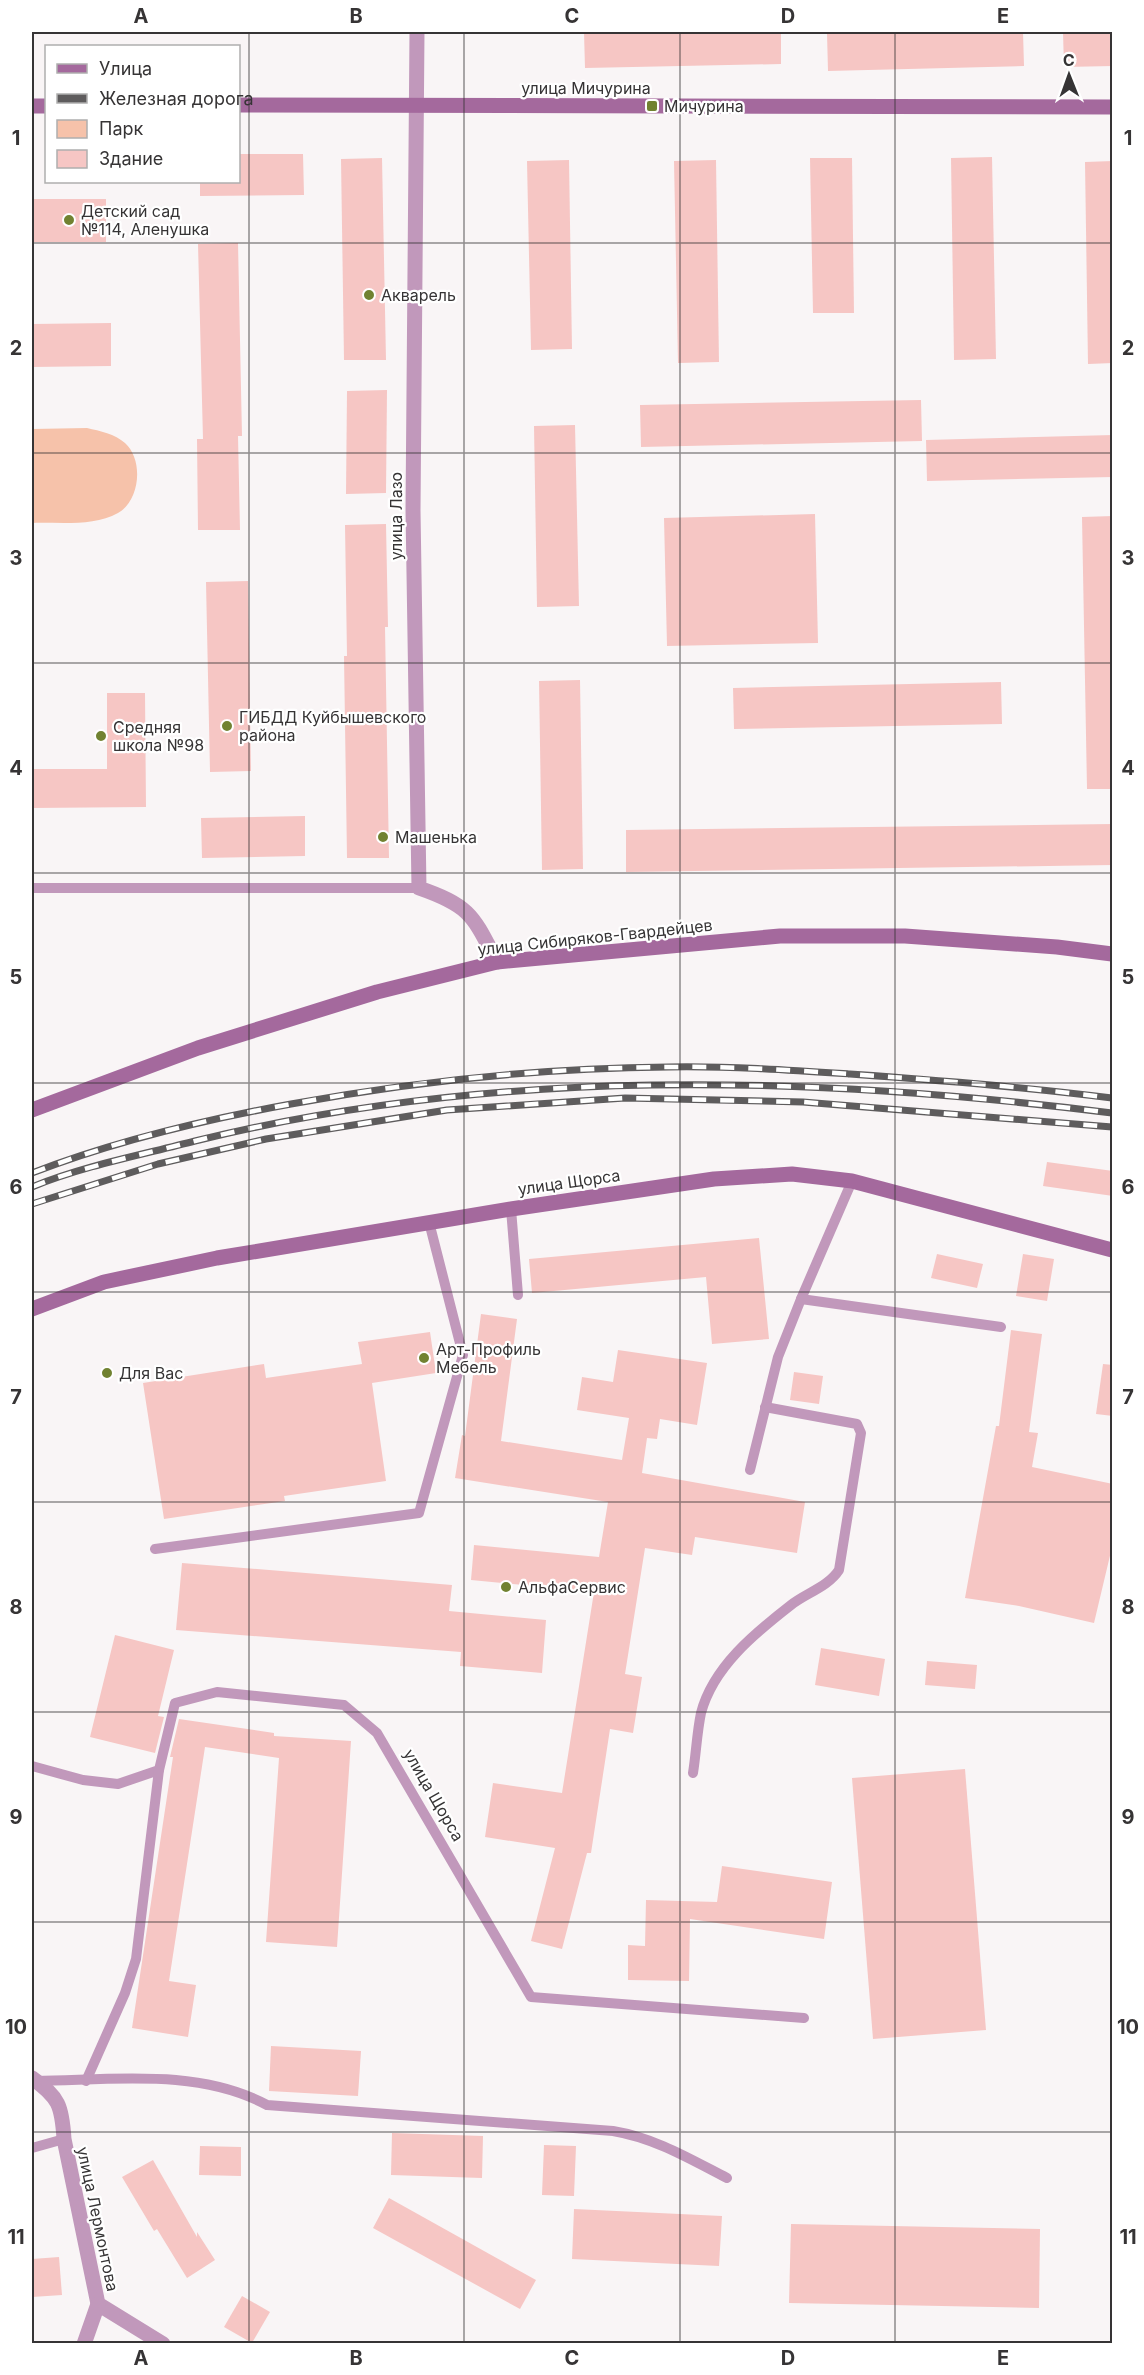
<svg xmlns="http://www.w3.org/2000/svg" width="1144" height="2375" font-family="Inter,sans-serif">
<style>
.green{fill:#f6c2aa}
.building{fill:#f6c6c4}
.lines{fill:none;stroke-linecap:round;stroke-linejoin:round}
.lane{stroke:#c198bb;stroke-width:10}
.street{stroke:#c198bb;stroke-width:15}
.secondary{stroke:#a4699d;stroke-width:15}
.rail-casing{stroke:#5e5c5d;stroke-width:7}
.rail{stroke:#fff;stroke-width:4.5;stroke-dasharray:14;stroke-linecap:butt}
.grid{fill:none;stroke:#363435;stroke-width:1.5;stroke-opacity:0.55}
.poi-dot{fill:#718231;stroke:#fff;stroke-width:2}
.labels{text-anchor:middle;dominant-baseline:central;stroke-width:4.5;stroke-linejoin:round;paint-order:stroke}
.street-label{font-size:16px;fill:#363435;stroke:#fff}
.poi-label{font-size:16px;fill:#363435;stroke:#fff;text-anchor:start}
.neatline{fill:none;stroke:#363435;stroke-width:2}
.grid-label{font-size:20px;text-anchor:middle;font-weight:bold;fill:#363435}
</style>
<rect width="100%" height="100%" fill="#f9f5f6"/>
<!-- green -->
<path class="green" d="M 87,428 C 100,431 115,434 125,443 C 144,460 140,501 118,513 C 93,527 59,522 32,523 L 32,429 Z"/>
<!-- building -->
<g class="building">
<polygon points="584,32 781,32 781,64 585,68"/>
<polygon points="1023,32 1024,66 828,71 827,33"/>
<polygon points="1063,32 1113,32 1113,66 1064,67"/>
<polygon points="238,154 303,154 304,195 200,196 200,182 238,182"/>
<polygon points="992,157 996,359 954,360 951,158"/>
<polygon points="382,158 386,360 344,360 341,159"/>
<polygon points="810,158 852,158 854,313 813,313"/>
<polygon points="569,160 572,349 531,350 527,161"/>
<polygon points="716,160 719,362 678,363 674,161"/>
<polygon points="1113,161 1113,363 1088,364 1085,162"/>
<rect x="32" y="199" width="74" height="43"/>
<polygon points="238,243 242,436 238,436 240,530 198,530 197,439 203,439 198,244"/>
<polygon points="111,323 111,366 32,367 32,324"/>
<polygon points="387,390 386,493 346,494 347,391"/>
<polygon points="921,400 922,441 641,447 640,405"/>
<polygon points="575,425 579,606 537,607 534,426"/>
<polygon points="1113,435 1113,477 927,481 926,440"/>
<polygon points="815,514 818,643 667,646 664,518"/>
<polygon points="1113,516 1113,789 1087,789 1082,517"/>
<polygon points="386,524 388,627 385,627 389,858 347,858 344,656 347,656 345,525"/>
<polygon points="248,581 251,771 210,772 206,582"/>
<polygon points="580,680 583,869 542,870 539,681"/>
<polygon points="1001,682 1002,724 734,729 733,688"/>
<polygon points="107,693 145,693 146,807 32,808 32,769 107,769"/>
<polygon points="305,816 305,856 202,858 201,818"/>
<polygon points="1113,824 1113,865 626,872 626,830"/>
<polygon points="1047,1162 1113,1171 1113,1196 1043,1186"/>
<polygon points="759,1238 769,1339 712,1344 706,1277 532,1293 529,1259"/>
<polygon points="937,1254 983,1264 977,1288 931,1278"/>
<polygon points="1023,1254 1054,1259 1047,1301 1016,1296"/>
<polygon points="481,1314 517,1319 501,1441 622,1460 629,1418 577,1410 582,1377 613,1382 618,1350 707,1363 697,1425 660,1419 657,1439 647,1438 642,1473 805,1502 797,1553 695,1537 692,1555 645,1548 625,1674 642,1677 633,1733 610,1729 591,1853 587,1853 562,1949 531,1941 555,1848 485,1837 493,1783 562,1793 594,1592 471,1580 474,1545 599,1557 608,1502 455,1478 462,1435 465,1436"/>
<polygon points="1011,1330 1042,1334 1029,1432 1038,1433 1032,1467 1113,1484 1113,1543 1094,1623 1019,1606 965,1598 996,1426 999,1426"/>
<polygon points="430,1332 436,1373 372,1383 386,1481 284,1496 285,1501 164,1519 143,1383 264,1364 266,1378 362,1364 358,1342"/>
<polygon points="1103,1364 1113,1365 1113,1416 1096,1414"/>
<polygon points="794,1372 823,1376 819,1404 790,1400"/>
<polygon points="182,1563 452,1585 449,1611 546,1620 542,1673 460,1666 461,1652 176,1630"/>
<polygon points="115,1635 174,1650 158,1716 164,1717 155,1753 90,1737"/>
<polygon points="821,1648 885,1659 879,1696 815,1685"/>
<polygon points="927,1661 977,1665 975,1689 925,1685"/>
<polygon points="179,1719 274,1733 274,1736 351,1741 337,1947 266,1942 279,1758 205,1747 169,1981 196,1985 188,2037 132,2028 173,1757 170,1757"/>
<polygon points="965,1769 986,2030 873,2039 852,1778"/>
<polygon points="722,1866 832,1882 824,1939 690,1919 689,1981 628,1980 628,1945 645,1946 646,1900 717,1902"/>
<polygon points="271,2046 361,2051 358,2096 269,2091"/>
<polygon points="392,2133 483,2136 482,2178 391,2175"/>
<polygon points="544,2145 576,2146 574,2196 542,2195"/>
<polygon points="200,2146 241,2147 241,2176 199,2175"/>
<polygon points="153,2160 197,2237 197,2232 215,2260 187,2278 157,2229 154,2231 122,2177"/>
<polygon points="389,2198 536,2280 520,2309 373,2228"/>
<polygon points="574,2209 722,2216 719,2266 572,2259"/>
<polygon points="791,2224 1040,2229 1039,2308 789,2303"/>
<polygon points="59,2257 62,2295 32,2297 32,2259"/>
<polygon points="242,2296 270,2312 252,2343 224,2327"/>
</g>
<g class="lines">
<!-- lane -->
<g class="lane">
<polyline points="32,888 419,888"/>
<polyline points="852,1181 801,1299 1001,1327"/>
<polyline points="511,1209 518,1295"/>
<polyline points="750,1470 778,1357 801,1299"/>
<polyline points="155,1549 419,1513 463,1355 429,1222"/>
<polyline points="32,1766 83,1780 118,1784 159,1770 175,1703 217,1692 344,1705 377,1733 531,1997 804,2018"/>
<path d="M 693,1773 C 696,1754 697,1732 701,1713 C 713,1667 755,1633 791,1605 C 806,1593 828,1587 839,1570 L 861,1433 L 857,1424 L 765,1407"/>
<path d="M 36,2081 C 113,2080 198,2068 267,2105 L 613,2131 C 655,2138 690,2159 727,2178"/>
<polyline points="86,2081 125,1993 136,1959 159,1770"/>
<polyline points="32,2148 64,2139"/>
</g>
<!-- street -->
<g class="street">
<path d="M 417,32 L 413,510 L 419,888 C 471,906 473,916 497,962"/>
<path d="M 32,2078 C 59,2097 62,2106 64,2139 L 98,2304 L 163,2344"/>
<polyline points="84,2344 98,2304"/>
</g>
<!-- secondary -->
<g class="secondary">
<polyline points="238,105 1112,107"/>
<polyline points="32,106 46,106"/>
<polyline points="32,1110 198,1048 377,992 497,962 780,936 905,936 1057,947 1112,954"/>
<polyline points="32,1309 104,1282 217,1258 511,1209 714,1179 792,1174 852,1181 1112,1250"/>
</g>
<!-- rail casing -->
<g class="rail-casing">
<g id="rail">
<path d="M 32,1173 C 115,1141 203,1120 291,1104 C 416,1081 542,1068 668,1067 C 729,1066 789,1070 850,1074 C 937,1080 1025,1087 1112,1098"/>
<path d="M 32,1187 C 83,1166 141,1155 195,1141 C 496,1067 807,1075 1112,1113"/>
<polyline points="32,1204 158,1164 266,1139 447,1110 625,1098 803,1102 1112,1127"/>
</g>
</g>
<!-- rail -->
<use href="#rail" class="rail"/>
</g>
<!-- grid -->
<path class="grid" d="M 249,32 L 249,2344M 464,32 L 464,2344M 680,32 L 680,2344M 895,32 L 895,2344M 32,243 L 1112,243M 32,453 L 1112,453M 32,663 L 1112,663M 32,873 L 1112,873M 32,1083 L 1112,1083M 32,1292 L 1112,1292M 32,1502 L 1112,1502M 32,1712 L 1112,1712M 32,1922 L 1112,1922M 32,2132 L 1112,2132"/>
<!-- markers -->
<g class="poi-dot">
<rect x="646" y="100" width="12" height="12" rx="3"/>
<circle cx="69" cy="220" r="6"/>
<circle cx="369" cy="295" r="6"/>
<circle cx="227" cy="726" r="6"/>
<circle cx="101" cy="736" r="6"/>
<circle cx="383" cy="837" r="6"/>
<circle cx="424" cy="1358" r="6"/>
<circle cx="107" cy="1373" r="6"/>
<circle cx="506" cy="1587" r="6"/>
</g>
<g class="labels">
<!-- street labels -->
<g class="street-label">
<text x="586" y="88">улица Мичурина</text>
<text transform="translate(396 516) rotate(-90)">улица Лазо</text>
<text transform="translate(595 937) rotate(-6)">улица Сибиряков-Гвардейцев</text>
<text transform="translate(569 1182) rotate(-8)">улица Щорса</text>
<text transform="translate(434 1795) rotate(60)">улица Щорса</text>
<text transform="translate(98 2219) rotate(78)">улица Лермонтова</text>
</g>
<!-- poi labels -->
<g class="poi-label">
<text x="664" y="106">Мичурина</text>
<text x="81" y="211">Детский сад<tspan x="81" dy="18">№114, Аленушка</tspan></text>
<text x="381" y="295">Акварель</text>
<text x="239" y="717">ГИБДД Куйбышевского<tspan x="239" dy="18">района</tspan></text>
<text x="113" y="727">Средняя<tspan x="113" dy="18">школа №98</tspan></text>
<text x="395" y="837">Машенька</text>
<text x="436" y="1349">Арт-Профиль<tspan x="436" dy="18">Мебель</tspan></text>
<text x="119" y="1373">Для Вас</text>
<text x="518" y="1587">АльфаСервис</text>
</g>
</g>
<!-- border -->
<rect width="1144" height="2375" fill="none" stroke="#ffffff" stroke-width="66"/>
<!-- legend -->
<rect x="45" y="45" width="195" height="138" fill="#ffffff" stroke="#afaeae" stroke-width="1.5"/>
<rect x="57" y="64" width="30" height="9" fill="#a4699d" stroke="#afaeae" stroke-width="1.5"/>
<text x="99" y="75" font-size="18" fill="#363435">Улица</text>
<rect x="57" y="94" width="30" height="9" fill="#5e5c5d" stroke="#afaeae" stroke-width="1.5"/>
<text x="99" y="105" font-size="18" fill="#363435">Железная дорога</text>
<rect x="57" y="120" width="30" height="18" fill="#f6c2aa" stroke="#afaeae" stroke-width="1.5"/>
<text x="99" y="135" font-size="18" fill="#363435">Парк</text>
<rect x="57" y="150" width="30" height="18" fill="#f6c6c4" stroke="#afaeae" stroke-width="1.5"/>
<text x="99" y="165" font-size="18" fill="#363435">Здание</text>
<!-- north arrow -->
<g transform="translate(1069 75) rotate(359)" stroke="#ffffff" stroke-width="4.5" paint-order="stroke">
<path d="M0-4.5L10 22L0 15L-10 22Z" fill="#363435"/>
<text y="-9" font-size="16" font-weight="bold" text-anchor="middle" fill="#363435">С</text>
</g>
<rect x="33" y="33" width="1078" height="2309" class="neatline"/>
<g class="grid-label">
<text x="141" y="23">A</text>
<text x="356" y="23">B</text>
<text x="572" y="23">C</text>
<text x="788" y="23">D</text>
<text x="1003" y="23">E</text>
<text x="16" y="145">1</text>
<text x="1128" y="145">1</text>
<text x="16" y="355">2</text>
<text x="1128" y="355">2</text>
<text x="16" y="565">3</text>
<text x="1128" y="565">3</text>
<text x="16" y="775">4</text>
<text x="1128" y="775">4</text>
<text x="16" y="984">5</text>
<text x="1128" y="984">5</text>
<text x="16" y="1194">6</text>
<text x="1128" y="1194">6</text>
<text x="16" y="1404">7</text>
<text x="1128" y="1404">7</text>
<text x="16" y="1614">8</text>
<text x="1128" y="1614">8</text>
<text x="16" y="1824">9</text>
<text x="1128" y="1824">9</text>
<text x="16" y="2034">10</text>
<text x="1128" y="2034">10</text>
<text x="16" y="2244">11</text>
<text x="1128" y="2244">11</text>
<text x="141" y="2365">A</text>
<text x="356" y="2365">B</text>
<text x="572" y="2365">C</text>
<text x="788" y="2365">D</text>
<text x="1003" y="2365">E</text>
</g>
</svg>
